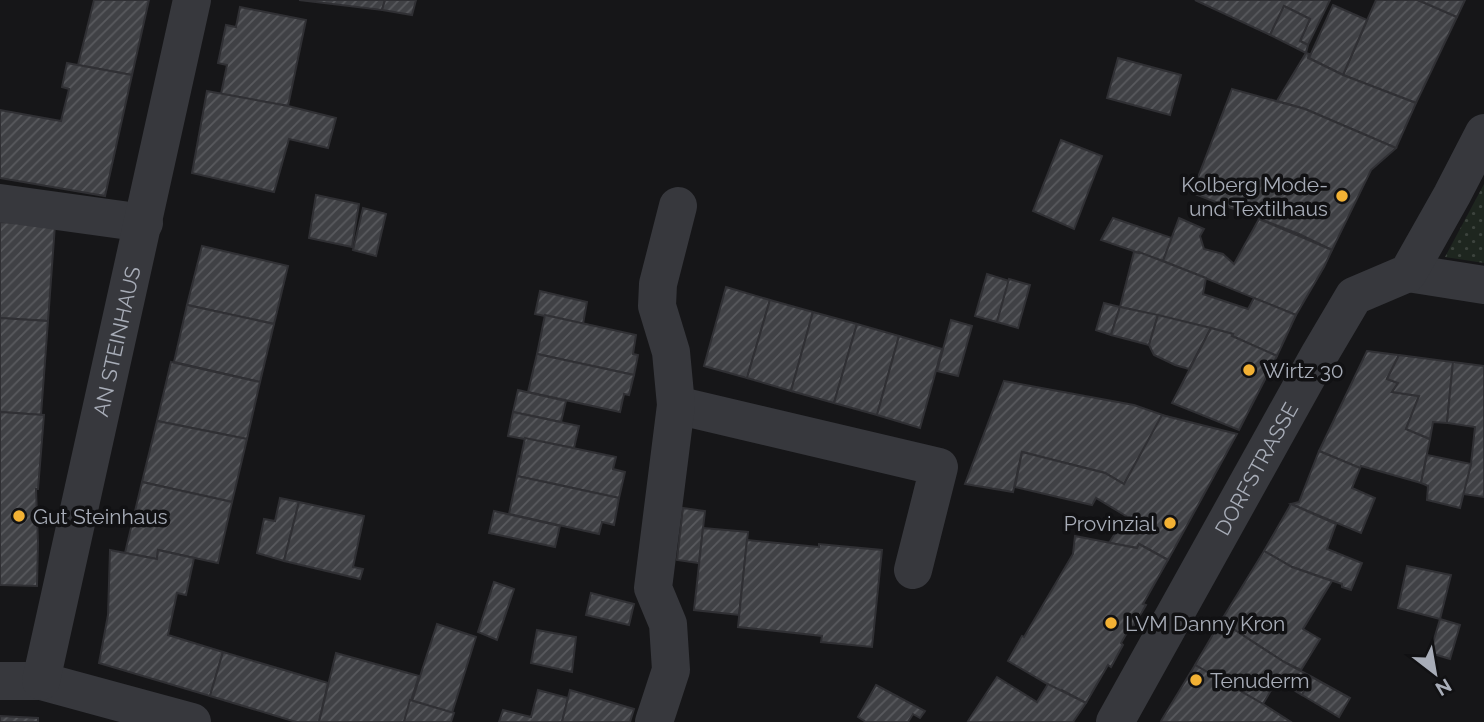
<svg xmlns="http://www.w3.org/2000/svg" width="1484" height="722" font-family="Raleway,sans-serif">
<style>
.grass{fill:url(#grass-dots)}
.building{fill:url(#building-hatch);stroke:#303034;stroke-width:2}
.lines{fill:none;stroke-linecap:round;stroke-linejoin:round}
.minor{stroke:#37383d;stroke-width:38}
.poi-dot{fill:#f2b134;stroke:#111113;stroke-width:2.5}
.labels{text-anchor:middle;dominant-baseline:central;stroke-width:7;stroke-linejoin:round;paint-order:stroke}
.poi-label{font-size:21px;fill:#a8adb8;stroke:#111113;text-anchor:start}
.street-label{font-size:21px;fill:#a8adb8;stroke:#111113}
</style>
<defs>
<pattern id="grass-dots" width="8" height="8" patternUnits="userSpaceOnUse" patternTransform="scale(1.75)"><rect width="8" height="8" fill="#1e261f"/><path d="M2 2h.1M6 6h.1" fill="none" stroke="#3c433d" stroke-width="1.8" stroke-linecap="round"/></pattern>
<pattern id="building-hatch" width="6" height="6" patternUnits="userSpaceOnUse" patternTransform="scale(1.75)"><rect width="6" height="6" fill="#404145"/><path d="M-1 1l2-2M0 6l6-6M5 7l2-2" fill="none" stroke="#595a5e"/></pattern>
</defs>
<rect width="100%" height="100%" fill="#161618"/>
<!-- grass -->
<polygon class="grass" points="1484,184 1484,263 1445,257"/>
<!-- building -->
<g class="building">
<polygon points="94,0 149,0 132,75 78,65"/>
<polygon points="299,0 385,0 382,10"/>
<polygon points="385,0 416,0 412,15 382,10"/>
<polygon points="1195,0 1330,0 1308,45 1300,41 1310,19 1284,6 1270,35"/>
<polygon points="1376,0 1418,0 1457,17 1416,103 1343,75"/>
<polygon points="1418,0 1465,0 1457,17"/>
<polygon points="1333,5 1367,20 1343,75 1309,58"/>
<polygon points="1284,6 1310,19 1300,41 1308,45 1306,53 1270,35"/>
<polygon points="240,7 306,20 288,106 221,94 227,65 218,63 226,25 236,27"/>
<polygon points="1306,53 1309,54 1308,58 1343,75 1416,103 1396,148 1305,109 1277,101"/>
<polygon points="1118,58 1181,75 1170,115 1107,98"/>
<polygon points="67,63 132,75 105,196 0,178 0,110 61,121 69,89 62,87"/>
<polygon points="1232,89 1305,109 1396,148 1371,170 1332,250 1299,234 1192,193"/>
<polygon points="207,91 288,106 336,118 328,148 289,139 274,192 192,173"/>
<polygon points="1061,140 1102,156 1074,229 1033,211"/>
<polygon points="316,195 359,204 352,247 309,238"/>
<polygon points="363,208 386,214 376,256 353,250"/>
<polygon points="1113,218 1172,238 1163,261 1101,240"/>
<polygon points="1179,218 1204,229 1200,236 1204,249 1223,254 1234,264 1259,219 1332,250 1324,267 1296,315 1163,261"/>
<polygon points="0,222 55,225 48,321 0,318"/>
<polygon points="202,246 288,266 274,324 187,305"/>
<polygon points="1134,252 1139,253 1139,252 1206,278 1203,294 1248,309 1254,298 1296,315 1277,356 1232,336 1233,334 1120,307"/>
<polygon points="987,274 1009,281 997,322 975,316"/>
<polygon points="1009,279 1030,285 1018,328 997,322"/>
<polygon points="726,287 770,300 747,378 704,366"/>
<polygon points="540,291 587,302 583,324 535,314"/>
<polygon points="770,300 813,312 791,391 747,378"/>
<polygon points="1104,303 1120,307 1111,335 1096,330"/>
<polygon points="187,305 274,324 260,382 174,362"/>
<polygon points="1120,307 1158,315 1149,345 1111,335"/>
<polygon points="813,312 857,324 834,403 791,391"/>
<polygon points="545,315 636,335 633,354 638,355 634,375 537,354"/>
<polygon points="1158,315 1211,328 1189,369 1175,365 1154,355 1149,345"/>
<polygon points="0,318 48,321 41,415 0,412"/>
<polygon points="951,320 972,326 958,376 937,371"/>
<polygon points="857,324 899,336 877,415 834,403"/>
<polygon points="1211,328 1233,334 1232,336 1277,356 1239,430 1172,403"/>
<polygon points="899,336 942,349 920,428 877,415"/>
<polygon points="1367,351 1399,355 1387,379 1398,383 1392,392 1419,396 1406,429 1430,439 1421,483 1361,466 1360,468 1319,451"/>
<polygon points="537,354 634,375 629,395 624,394 620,412 528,392"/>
<polygon points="1399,355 1453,362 1447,423 1433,422 1430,439 1406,429 1419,396 1392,392 1398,383 1387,379"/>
<polygon points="171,362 260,382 247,439 157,421"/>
<polygon points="1453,362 1484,366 1484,497 1463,494 1471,464 1475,427 1447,423"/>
<polygon points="1004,381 1134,405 1163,415 1124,484 1105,473 1022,452 1013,492 965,484"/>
<polygon points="518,390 566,401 561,422 513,412"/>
<polygon points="0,412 44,415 38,489 36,489 38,543 37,586 0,585"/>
<polygon points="513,412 579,426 574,448 508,436"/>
<polygon points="1162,415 1237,434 1168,560 1139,544 1137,548 1109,543 1126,516 1096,498 1092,505 1015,487 1022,452 1105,473 1124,484"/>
<polygon points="157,421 247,439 232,502 142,482"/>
<polygon points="525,438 616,457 613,469 625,472 619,498 517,476"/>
<polygon points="1319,451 1360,468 1352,488 1375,498 1361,533 1291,504 1299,502"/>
<polygon points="1427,455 1471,464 1460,508 1427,500 1428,486 1421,483"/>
<polygon points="517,476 619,498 614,525 602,522 599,534 509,514"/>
<polygon points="142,482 232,502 218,563 158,550 157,559 125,553"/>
<polygon points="280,498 299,502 284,561 257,553 264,519 275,521"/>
<polygon points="299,502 364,516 353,567 363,569 360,579 284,561"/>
<polygon points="1291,504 1336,524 1327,549 1362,563 1351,590 1342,587 1342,584 1292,567 1264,551"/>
<polygon points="683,508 705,511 699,563 677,560"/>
<polygon points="494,511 560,526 555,547 489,533"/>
<polygon points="703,528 748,532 739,615 694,610"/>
<polygon points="1075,536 1137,548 1139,544 1168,560 1143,604 1146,605 1133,627 1131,626 1121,643 1123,645 1111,667 1108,665 1086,703 1062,690 1061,692 1008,661 1022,636 1024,637 1073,554"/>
<polygon points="747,540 819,547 819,544 882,550 872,647 821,642 822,636 738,627"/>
<polygon points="110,550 157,559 158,550 194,558 186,595 177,593 168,635 223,652 210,696 99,663 108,615"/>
<polygon points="1264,551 1292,567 1332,581 1303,629 1320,639 1301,670 1284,662 1221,621"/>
<polygon points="1407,566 1451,575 1440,619 1398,608"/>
<polygon points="494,582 514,589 497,640 478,632"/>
<polygon points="591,593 634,604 629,625 586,615"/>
<polygon points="1440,619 1460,625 1450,659 1430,653"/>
<polygon points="1221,621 1284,662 1312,677 1302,695 1277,680 1263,704 1195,665"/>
<polygon points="437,624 476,637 452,713 412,701"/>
<polygon points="537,630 576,637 572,672 531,663"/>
<polygon points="223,652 328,683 319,722 296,722 210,696"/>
<polygon points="336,653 419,676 404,722 319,722"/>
<polygon points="1195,665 1263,704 1291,722 1162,722 1161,721"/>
<polygon points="997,677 1037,702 1048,684 1086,703 1073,722 970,722 968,721"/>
<polygon points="1312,677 1350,698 1339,717 1302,695"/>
<polygon points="876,685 925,711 920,718 913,714 908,722 866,722 858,717"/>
<polygon points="538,690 568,698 562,722 499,722 503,710 531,717"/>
<polygon points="570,690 634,709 630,722 562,722"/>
<polygon points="410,700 454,713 451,722 404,722"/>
<polygon points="0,716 38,718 38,722 0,722"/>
</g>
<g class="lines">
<!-- minor -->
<g class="minor">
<polyline points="0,203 144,223"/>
<polyline points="1408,273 1484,285"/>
<polyline points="676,405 939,467 913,570"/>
<polyline points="0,681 41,681 192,722"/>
<path id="s1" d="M 41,681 L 192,0"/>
<polyline points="654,722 671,670 668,624 653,588 676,405 671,352 657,306 658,284 678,206"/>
<path id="s2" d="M 1115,722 L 1318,357 L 1354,296 L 1408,273 L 1452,195 L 1484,133"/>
</g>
</g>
<!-- markers -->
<g class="poi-dot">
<circle cx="1342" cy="196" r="7"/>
<circle cx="1249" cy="370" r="7"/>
<circle cx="19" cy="516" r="7"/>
<circle cx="1170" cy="523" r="7"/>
<circle cx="1111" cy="623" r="7"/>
<circle cx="1196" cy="680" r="7"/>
</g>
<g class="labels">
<!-- poi labels -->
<g class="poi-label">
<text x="1328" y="184" text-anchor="end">Kolberg Mode-<tspan x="1328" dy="24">und Textilhaus</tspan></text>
<text x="1263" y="370">Wirtz 30</text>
<text x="33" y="516">Gut Steinhaus</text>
<text x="1156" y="523" text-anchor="end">Provinzial</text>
<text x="1125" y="623">LVM Danny Kron</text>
<text x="1210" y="680">Tenuderm</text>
</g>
<!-- street labels -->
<g class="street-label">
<text stroke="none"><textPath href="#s1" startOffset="348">AN STEINHAUS</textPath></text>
<text stroke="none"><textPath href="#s2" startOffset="290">DORFSTRASSE</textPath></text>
</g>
</g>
<!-- north arrow -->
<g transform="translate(1435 673) rotate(149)" stroke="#111113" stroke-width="5" paint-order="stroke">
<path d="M0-5L12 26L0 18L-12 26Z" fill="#a8adb8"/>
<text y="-10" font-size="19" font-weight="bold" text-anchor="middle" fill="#a8adb8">N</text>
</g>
</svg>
